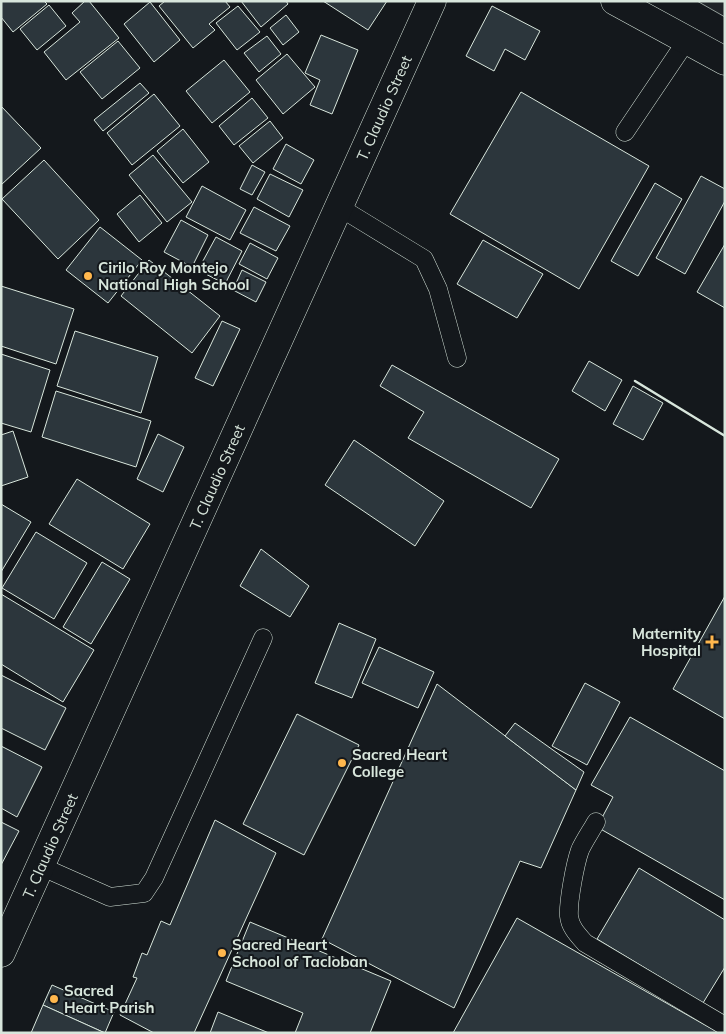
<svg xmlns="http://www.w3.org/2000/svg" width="726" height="1034" font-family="Mulish,sans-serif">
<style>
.green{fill:#202428;stroke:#939e99}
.building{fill:#2c363c;stroke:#d8e6dc}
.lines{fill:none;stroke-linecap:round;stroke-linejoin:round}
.service-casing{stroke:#d8e6dc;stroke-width:19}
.minor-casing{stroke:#d8e6dc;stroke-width:29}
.service{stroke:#14181c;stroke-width:18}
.minor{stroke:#14181c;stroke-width:28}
.wall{stroke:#d8e6dc;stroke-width:2.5}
.poi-dot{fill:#ffb74d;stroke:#14181c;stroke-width:2}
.labels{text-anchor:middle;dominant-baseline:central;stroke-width:4;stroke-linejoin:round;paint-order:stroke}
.street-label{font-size:15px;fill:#d8e6dc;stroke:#14181c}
.poi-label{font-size:15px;font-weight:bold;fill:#d8e6dc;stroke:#14181c;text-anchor:start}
</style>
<rect width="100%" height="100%" fill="#14181c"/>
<!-- green -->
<polygon class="green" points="697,1 725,1 725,17"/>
<!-- building -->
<g class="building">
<polygon points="1,1 44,1 47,4 13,32 1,17"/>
<polygon points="85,1 89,1 119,38 66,80 44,52 80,22 72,13"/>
<polygon points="165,1 225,1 230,7 209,24 215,30 193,48 159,6"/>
<polygon points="241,1 286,1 288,4 261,27"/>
<polygon points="323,1 387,1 368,30"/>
<polygon points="150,2 180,40 154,62 124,24"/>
<polygon points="49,5 66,26 37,50 20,29"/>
<polygon points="238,6 260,32 237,50 216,23"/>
<polygon points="492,6 540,31 525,60 505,49 494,71 466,56"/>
<polygon points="286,15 299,32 283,45 270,28"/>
<polygon points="321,35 358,50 332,114 310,105 320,80 305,73"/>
<polygon points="267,36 281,54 259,72 244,53"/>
<polygon points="118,41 140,68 102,99 80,72"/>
<polygon points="287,54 315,87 283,114 256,80"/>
<polygon points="224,60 250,92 212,123 186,91"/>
<polygon points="140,83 149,93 103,131 94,120"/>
<polygon points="521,92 649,166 579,289 450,214"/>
<polygon points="154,94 180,126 132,165 107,133"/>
<polygon points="252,98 268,118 234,145 219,126"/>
<polygon points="1,106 41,148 1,185"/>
<polygon points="270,121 283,138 253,163 239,146"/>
<polygon points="183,129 209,162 183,183 157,151"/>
<polygon points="286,144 314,160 301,184 273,169"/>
<polygon points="153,155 192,202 167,222 129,175"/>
<polygon points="44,160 99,220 58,259 2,199"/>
<polygon points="252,165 265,172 252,195 240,189"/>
<polygon points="270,174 303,190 289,217 257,199"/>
<polygon points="701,176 725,189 725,201 685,274 656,258"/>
<polygon points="655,183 682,199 638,276 611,261"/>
<polygon points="202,186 246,210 230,240 186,217"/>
<polygon points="140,195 162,223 139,242 117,214"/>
<polygon points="254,207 290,226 276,251 240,233"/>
<polygon points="181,220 208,235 192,267 164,252"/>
<polygon points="100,227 142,260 108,303 66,270"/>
<polygon points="216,237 242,251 225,284 198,270"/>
<polygon points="483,240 543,274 517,318 457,284"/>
<polygon points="250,243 278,258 267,279 239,264"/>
<polygon points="725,244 725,308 697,292"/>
<polygon points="149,260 220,316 192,353 121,296"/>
<polygon points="242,270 266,282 256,302 233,290"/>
<polygon points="1,286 74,309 56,364 1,346"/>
<polygon points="222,321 240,329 213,386 195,378"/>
<polygon points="75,331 158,357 141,413 57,386"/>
<polygon points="1,354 50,370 31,432 1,423"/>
<polygon points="589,361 622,380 605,411 572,391"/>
<polygon points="392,365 559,459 531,508 408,438 424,412 380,386"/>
<polygon points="633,386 663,403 643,440 613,424"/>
<polygon points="56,391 151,421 136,467 42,437"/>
<polygon points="13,431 28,477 1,486 1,435"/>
<polygon points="158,434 184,447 163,492 137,479"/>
<polygon points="354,440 444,501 415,546 325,485"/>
<polygon points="77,479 150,524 123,569 49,524"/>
<polygon points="1,504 31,522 1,572"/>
<polygon points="36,532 87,563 54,619 2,588"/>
<polygon points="261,549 309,586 290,617 240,586"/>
<polygon points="102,562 130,579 91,644 63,627"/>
<polygon points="1,594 94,650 63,702 1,664"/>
<polygon points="725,596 725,719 673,689"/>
<polygon points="339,623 376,639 352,698 315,683"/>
<polygon points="379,647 434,672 418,708 362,683"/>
<polygon points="1,675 66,708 45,750 1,728"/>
<polygon points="585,683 620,702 587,765 552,746"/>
<polygon points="437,684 576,790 541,868 520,861 454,1008 322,939"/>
<polygon points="297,714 359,745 304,855 243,824"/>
<polygon points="630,717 725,771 725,900 597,827 613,797 591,785"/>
<polygon points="515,723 584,772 576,790 505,736"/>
<polygon points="1,746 42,767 17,817 1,808"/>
<polygon points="215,820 276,853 194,1033 154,1033 120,1015 137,978 133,977 142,953 147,955 161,921 170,925"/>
<polygon points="1,822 19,831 1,865"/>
<polygon points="639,868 725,920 725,967 703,1003 597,939"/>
<polygon points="517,918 719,1033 453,1033"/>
<polygon points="250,922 391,981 370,1033 295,1033 303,1013 226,981"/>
<polygon points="52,985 114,1012 105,1033 43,1005"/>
<polygon points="43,1005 105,1033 31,1033"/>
<polygon points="218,1012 269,1033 210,1033"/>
</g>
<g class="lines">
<!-- service casing -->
<g class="service-casing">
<g id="service">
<polyline points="625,132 687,40"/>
<polyline points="339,207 424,259 438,289 457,358"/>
<path d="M 596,822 C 591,831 584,841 580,850 C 575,864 568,902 569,916 C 570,927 578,935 585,943 L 725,1026"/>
<polyline points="40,866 110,897 144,893 154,878 263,638"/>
</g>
</g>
<!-- minor casing -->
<g class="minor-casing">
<g id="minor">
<polyline points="615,1 725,61"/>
<polyline points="1,953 432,1"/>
</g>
</g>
<!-- service -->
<use href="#service" class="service"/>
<!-- minor -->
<use href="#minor" class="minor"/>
<!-- wall -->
<polyline class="wall" points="635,381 725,436"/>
</g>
<!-- markers -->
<g class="poi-dot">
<circle cx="88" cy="276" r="5"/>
<path d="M709.5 634.5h5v5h5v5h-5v5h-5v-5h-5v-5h5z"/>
<circle cx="342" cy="763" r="5"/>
<circle cx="222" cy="953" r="5"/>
<circle cx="54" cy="999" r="5"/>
</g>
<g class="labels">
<!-- street labels -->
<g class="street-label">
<text transform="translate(384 108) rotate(-66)">T. Claudio Street</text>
<text transform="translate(217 477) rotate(-66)">T. Claudio Street</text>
<text transform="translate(50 846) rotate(-66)">T. Claudio Street</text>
</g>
<!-- poi labels -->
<g class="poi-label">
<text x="98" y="267">Cirilo Roy Montejo<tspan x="98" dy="17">National High School</tspan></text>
<text x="701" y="633" text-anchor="end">Maternity<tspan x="701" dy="17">Hospital</tspan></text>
<text x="352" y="754">Sacred Heart<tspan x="352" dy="17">College</tspan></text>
<text x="232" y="944">Sacred Heart<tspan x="232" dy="17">School of Tacloban</tspan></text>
<text x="64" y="990">Sacred<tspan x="64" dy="17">Heart Parish</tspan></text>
</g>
</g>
<!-- border -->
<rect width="726" height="1034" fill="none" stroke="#d8e6dc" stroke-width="5"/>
</svg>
